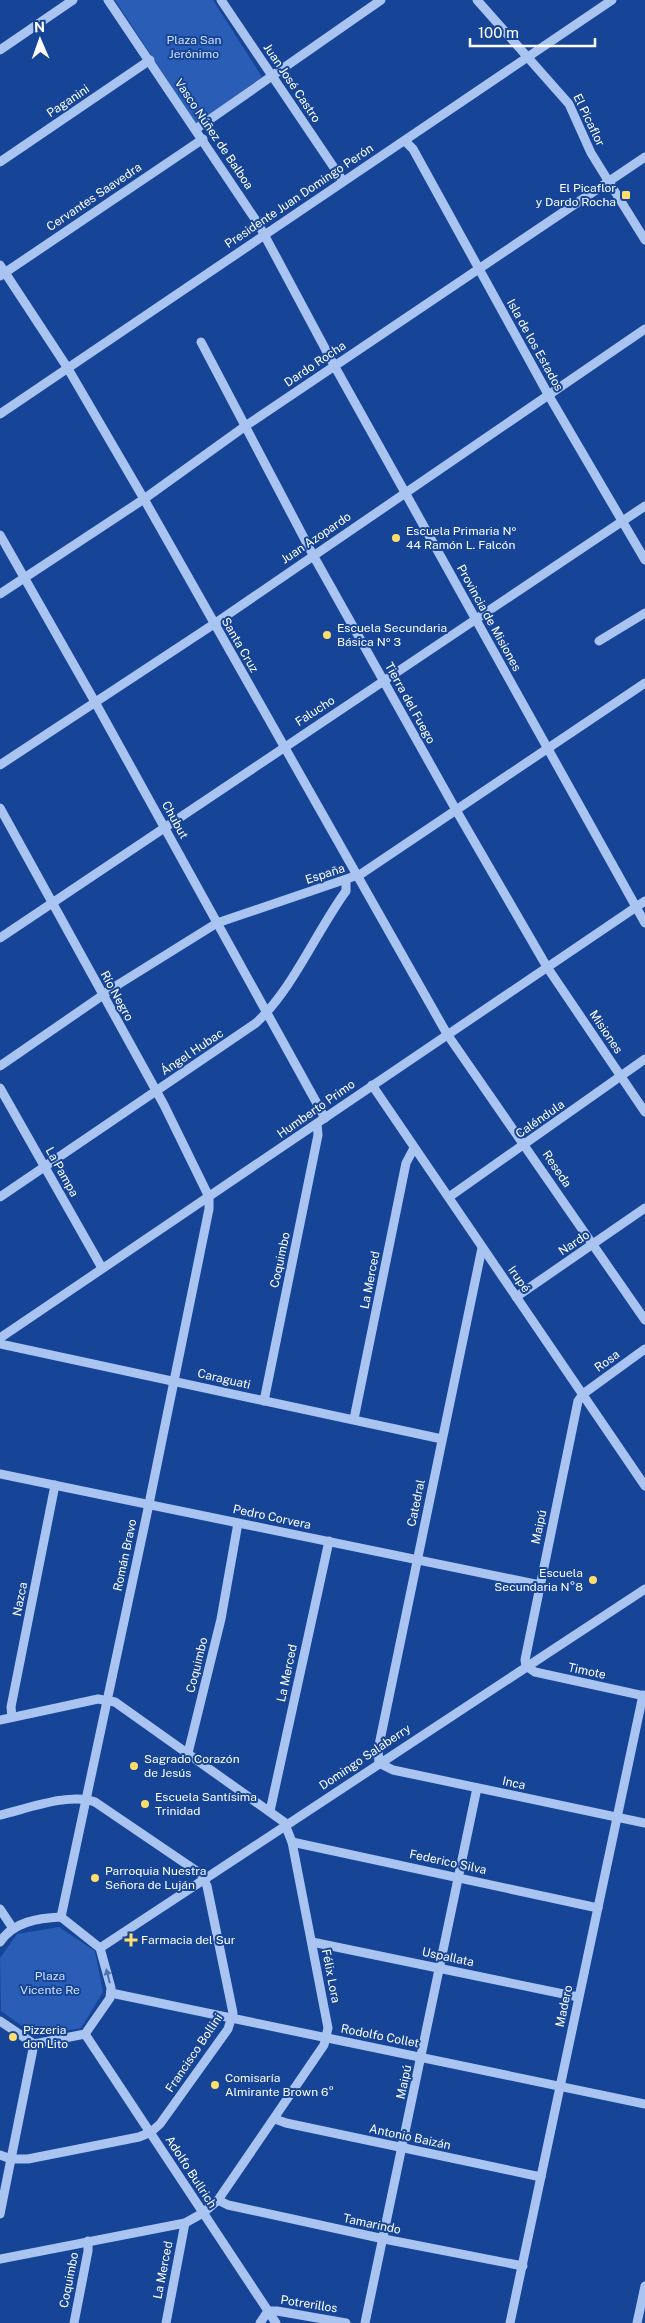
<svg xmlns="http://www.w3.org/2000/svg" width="645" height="2323" font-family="'Public Sans',sans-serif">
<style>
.green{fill:#2a5db5}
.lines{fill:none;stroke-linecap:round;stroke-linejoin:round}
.minor{stroke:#a9c4f1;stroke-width:9}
.oneway{fill:#4971b6}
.poi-dot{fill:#ffdf69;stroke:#164597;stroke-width:2}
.labels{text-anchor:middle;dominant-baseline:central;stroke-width:4;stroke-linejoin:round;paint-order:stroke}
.park-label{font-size:12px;fill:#d0e1fc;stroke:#164597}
.street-label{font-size:12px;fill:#fff;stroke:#164597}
.poi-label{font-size:12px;fill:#fff;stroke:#164597;text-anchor:start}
</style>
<rect width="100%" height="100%" fill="#164597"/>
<!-- green -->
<g class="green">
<polygon points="115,0 213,0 262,77 196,124"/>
<polygon points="59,1927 95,1951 103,1992 81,2028 36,2036 1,2011 0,1958 17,1934"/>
</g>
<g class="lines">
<!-- minor -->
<g class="minor">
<polyline points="108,0 259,225 334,365 645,923"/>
<polyline points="221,0 343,181"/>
<polyline points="477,0 569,104 591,153 645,240"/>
<polyline points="0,50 73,0"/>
<polyline points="196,129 381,0"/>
<polyline points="405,141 413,149 549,396 645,560"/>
<polyline points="0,162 150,60"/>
<polyline points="0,265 67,367 144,499 447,1034 645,1320"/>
<polyline points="0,276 203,139"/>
<polyline points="201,342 313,555 456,810 547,967 645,1112"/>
<polyline points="0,414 612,0"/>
<polyline points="0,535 95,702 325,1118"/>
<polyline points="0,594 144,499 244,427 645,157"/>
<polyline points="599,641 645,613"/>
<polyline points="0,765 214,624 645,329"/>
<polyline points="0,808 164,1105 209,1197 209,1209 149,1504 61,1917"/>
<polyline points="0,938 645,506"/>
<polyline points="0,1066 119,984 217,923 361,874 645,683"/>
<polyline points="372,1085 645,1486"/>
<polyline points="0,1088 102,1268"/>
<path d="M 0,1197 L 256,1023 C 293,989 316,932 346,891 L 346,880"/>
<polyline points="449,1197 645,1059"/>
<polyline points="482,1248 378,1750 379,1763 393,1770 645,1823"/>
<polyline points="516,1297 645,1208"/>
<polyline points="0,1338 645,901"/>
<polyline points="0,1344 442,1439"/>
<polyline points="645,1349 583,1394 578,1401 525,1660 526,1666 535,1672 645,1696"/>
<polyline points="264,1401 318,1135 317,1124"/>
<polyline points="354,1419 406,1163 414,1148"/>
<polyline points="0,1474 540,1585"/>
<polyline points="12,1717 11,1707 55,1485"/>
<polyline points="0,1720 98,1699 115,1702 284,1822 292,1842 328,2028 324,2045 218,2200 203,2213 185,2223 0,2259"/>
<polyline points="188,1753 221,1619 238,1523"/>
<polyline points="270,1811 329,1541"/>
<path d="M 0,1815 C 26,1809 71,1792 95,1802 L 201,1874 L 207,1886 L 233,2013 L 228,2029 L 160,2124 L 151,2132 L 139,2137 L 28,2159 L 11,2159 L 0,2155"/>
<polyline points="292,1842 598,1908"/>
<polyline points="0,1909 12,1927"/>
<path d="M 0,1942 C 13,1922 38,1918 61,1917 L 100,1948 L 111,1988 L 110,1998 L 85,2034 L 34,2044 L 0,2021"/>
<polyline points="312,1942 578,1997"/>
<polyline points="100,1948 645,1589"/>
<polyline points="111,1993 645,2104"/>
<polyline points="85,2034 276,2323"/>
<polyline points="275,2119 286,2123 541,2177"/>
<polyline points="218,2200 228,2205 384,2239 523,2266"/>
<polyline points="0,2214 34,2044"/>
<polyline points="74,2323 88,2251 88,2241"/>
<polyline points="166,2323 185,2223"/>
<polyline points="260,2323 268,2311 277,2311 346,2323"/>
<polyline points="365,2323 477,1788"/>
<polyline points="510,2323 643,1695"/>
<polyline points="637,2323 645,2286"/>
</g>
</g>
<!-- one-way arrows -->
<defs><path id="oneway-solid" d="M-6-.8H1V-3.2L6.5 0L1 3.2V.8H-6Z" transform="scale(1.25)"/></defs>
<use class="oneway" href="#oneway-solid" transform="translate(108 1976) rotate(-104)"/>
<!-- markers -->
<g class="poi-dot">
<rect x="621" y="190" width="10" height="10" rx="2.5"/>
<circle cx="396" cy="538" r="5"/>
<circle cx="327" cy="635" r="5"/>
<circle cx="593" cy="1580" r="5"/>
<circle cx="134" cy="1766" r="5"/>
<circle cx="145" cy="1804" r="5"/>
<circle cx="95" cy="1878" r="5"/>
<path d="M128.5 1932.5h5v5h5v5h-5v5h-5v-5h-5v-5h5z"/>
<circle cx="13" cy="2037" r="5"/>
<circle cx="215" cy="2085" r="5"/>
</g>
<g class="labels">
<!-- park labels -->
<g class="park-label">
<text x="194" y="40">Plaza San<tspan x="194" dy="14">Jerónimo</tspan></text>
<text x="50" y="1976">Plaza<tspan x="50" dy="14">Vicente Re</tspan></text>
</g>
<!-- street labels -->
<g class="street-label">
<text transform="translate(292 83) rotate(56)">Juan José Castro</text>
<text transform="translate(68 101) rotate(-34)">Paganini</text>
<text transform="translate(589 120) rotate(64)">El Picaflor</text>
<text transform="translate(214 134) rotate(56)">Vasco Núñez de Balboa</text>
<text transform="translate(299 196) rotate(-34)">Presidente Juan Domingo Perón</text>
<text transform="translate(94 197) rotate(-34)">Cervantes Saavedra</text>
<text transform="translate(535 345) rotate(61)">Isla de los Estados</text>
<text transform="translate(315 364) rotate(-34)">Dardo Rocha</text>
<text transform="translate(316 538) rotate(-34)">Juan Azopardo</text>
<text transform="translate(489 618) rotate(61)">Provincia de Misiones</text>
<text transform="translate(240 645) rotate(60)">Santa Cruz</text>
<text transform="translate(410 703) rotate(61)">Tierra del Fuego</text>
<text transform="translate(315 711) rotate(-33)">Falucho</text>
<text transform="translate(175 820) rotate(61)">Chubut</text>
<text transform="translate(325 874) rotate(-18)">España</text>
<text transform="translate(117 996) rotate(61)">Río Negro</text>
<text transform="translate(606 1032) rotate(56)">Misiones</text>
<text transform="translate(192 1052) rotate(-34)">Ángel Hubac</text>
<text transform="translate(316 1109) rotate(-35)">Humberto Primo</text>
<text transform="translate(540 1119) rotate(-35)">Caléndula</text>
<text transform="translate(557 1169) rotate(56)">Reseda</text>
<text transform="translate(62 1172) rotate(61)">La Pampa</text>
<text transform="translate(574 1243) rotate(-34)">Nardo</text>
<text transform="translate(280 1260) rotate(-78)">Coquimbo</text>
<text transform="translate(519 1279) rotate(55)">Irupé</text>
<text transform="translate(370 1280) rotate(-79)">La Merced</text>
<text transform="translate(607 1361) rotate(-36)">Rosa</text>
<text transform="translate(224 1379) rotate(13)">Caraguati</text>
<text transform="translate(416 1503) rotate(-78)">Catedral</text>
<text transform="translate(272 1517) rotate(12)">Pedro Corvera</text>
<text transform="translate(539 1527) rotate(-78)">Maipú</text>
<text transform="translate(125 1555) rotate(-78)">Román Bravo</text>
<text transform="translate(20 1599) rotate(-79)">Nazca</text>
<text transform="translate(197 1665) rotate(-76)">Coquimbo</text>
<text transform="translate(587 1671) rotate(12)">Timote</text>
<text transform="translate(287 1673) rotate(-78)">La Merced</text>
<text transform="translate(365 1757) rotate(-34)">Domingo Salaberry</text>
<text transform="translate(514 1783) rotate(12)">Inca</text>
<text transform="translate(448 1862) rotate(12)">Federico Silva</text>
<text transform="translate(448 1957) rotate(12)">Uspallata</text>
<text transform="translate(331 1976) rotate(79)">Félix Lora</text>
<text transform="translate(564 2006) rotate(-78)">Madero</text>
<text transform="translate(380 2036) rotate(11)">Rodolfo Collet</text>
<text transform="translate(194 2053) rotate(-56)">Francisco Bollini</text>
<text transform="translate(404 2082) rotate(-78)">Maipú</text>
<text transform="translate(410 2137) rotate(12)">Antonio Baizán</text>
<text transform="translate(191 2172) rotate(57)">Adolfo Bullrich</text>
<text transform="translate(372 2224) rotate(12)">Tamarindo</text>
<text transform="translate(163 2270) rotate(-79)">La Merced</text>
<text transform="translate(69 2280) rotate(-79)">Coquimbo</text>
<text transform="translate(309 2304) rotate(9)">Potrerillos</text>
</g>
<!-- poi labels -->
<g class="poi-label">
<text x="616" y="188" text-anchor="end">El Picaflor<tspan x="616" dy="14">y Dardo Rocha</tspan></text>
<text x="406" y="531">Escuela Primaria Nº<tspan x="406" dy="14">44 Ramón L. Falcón</tspan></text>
<text x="337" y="628">Escuela Secundaria<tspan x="337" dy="14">Básica Nº 3</tspan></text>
<text x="583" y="1573" text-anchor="end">Escuela<tspan x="583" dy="14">Secundaria N°8</tspan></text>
<text x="144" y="1759">Sagrado Corazón<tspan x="144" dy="14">de Jesús</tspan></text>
<text x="155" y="1797">Escuela Santísima<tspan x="155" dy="14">Trinidad</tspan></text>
<text x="105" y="1871">Parroquia Nuestra<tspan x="105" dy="14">Señora de Luján</tspan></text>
<text x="141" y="1940">Farmacia del Sur</text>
<text x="23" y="2030">Pizzeria<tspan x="23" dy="14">don Lito</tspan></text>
<text x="225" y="2078">Comisaría<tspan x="225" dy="14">Almirante Brown 6°</tspan></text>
</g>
</g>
<!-- north arrow -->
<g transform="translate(40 40) rotate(358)" stroke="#164597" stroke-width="4" paint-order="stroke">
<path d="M0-4L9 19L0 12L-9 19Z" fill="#ffffff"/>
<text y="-8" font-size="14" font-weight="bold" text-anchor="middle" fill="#ffffff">N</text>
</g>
<!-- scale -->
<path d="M470 38v8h125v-8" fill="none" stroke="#ffffff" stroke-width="2.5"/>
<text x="478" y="38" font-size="15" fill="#ffffff" stroke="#164597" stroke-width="4" paint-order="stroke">100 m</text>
</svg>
